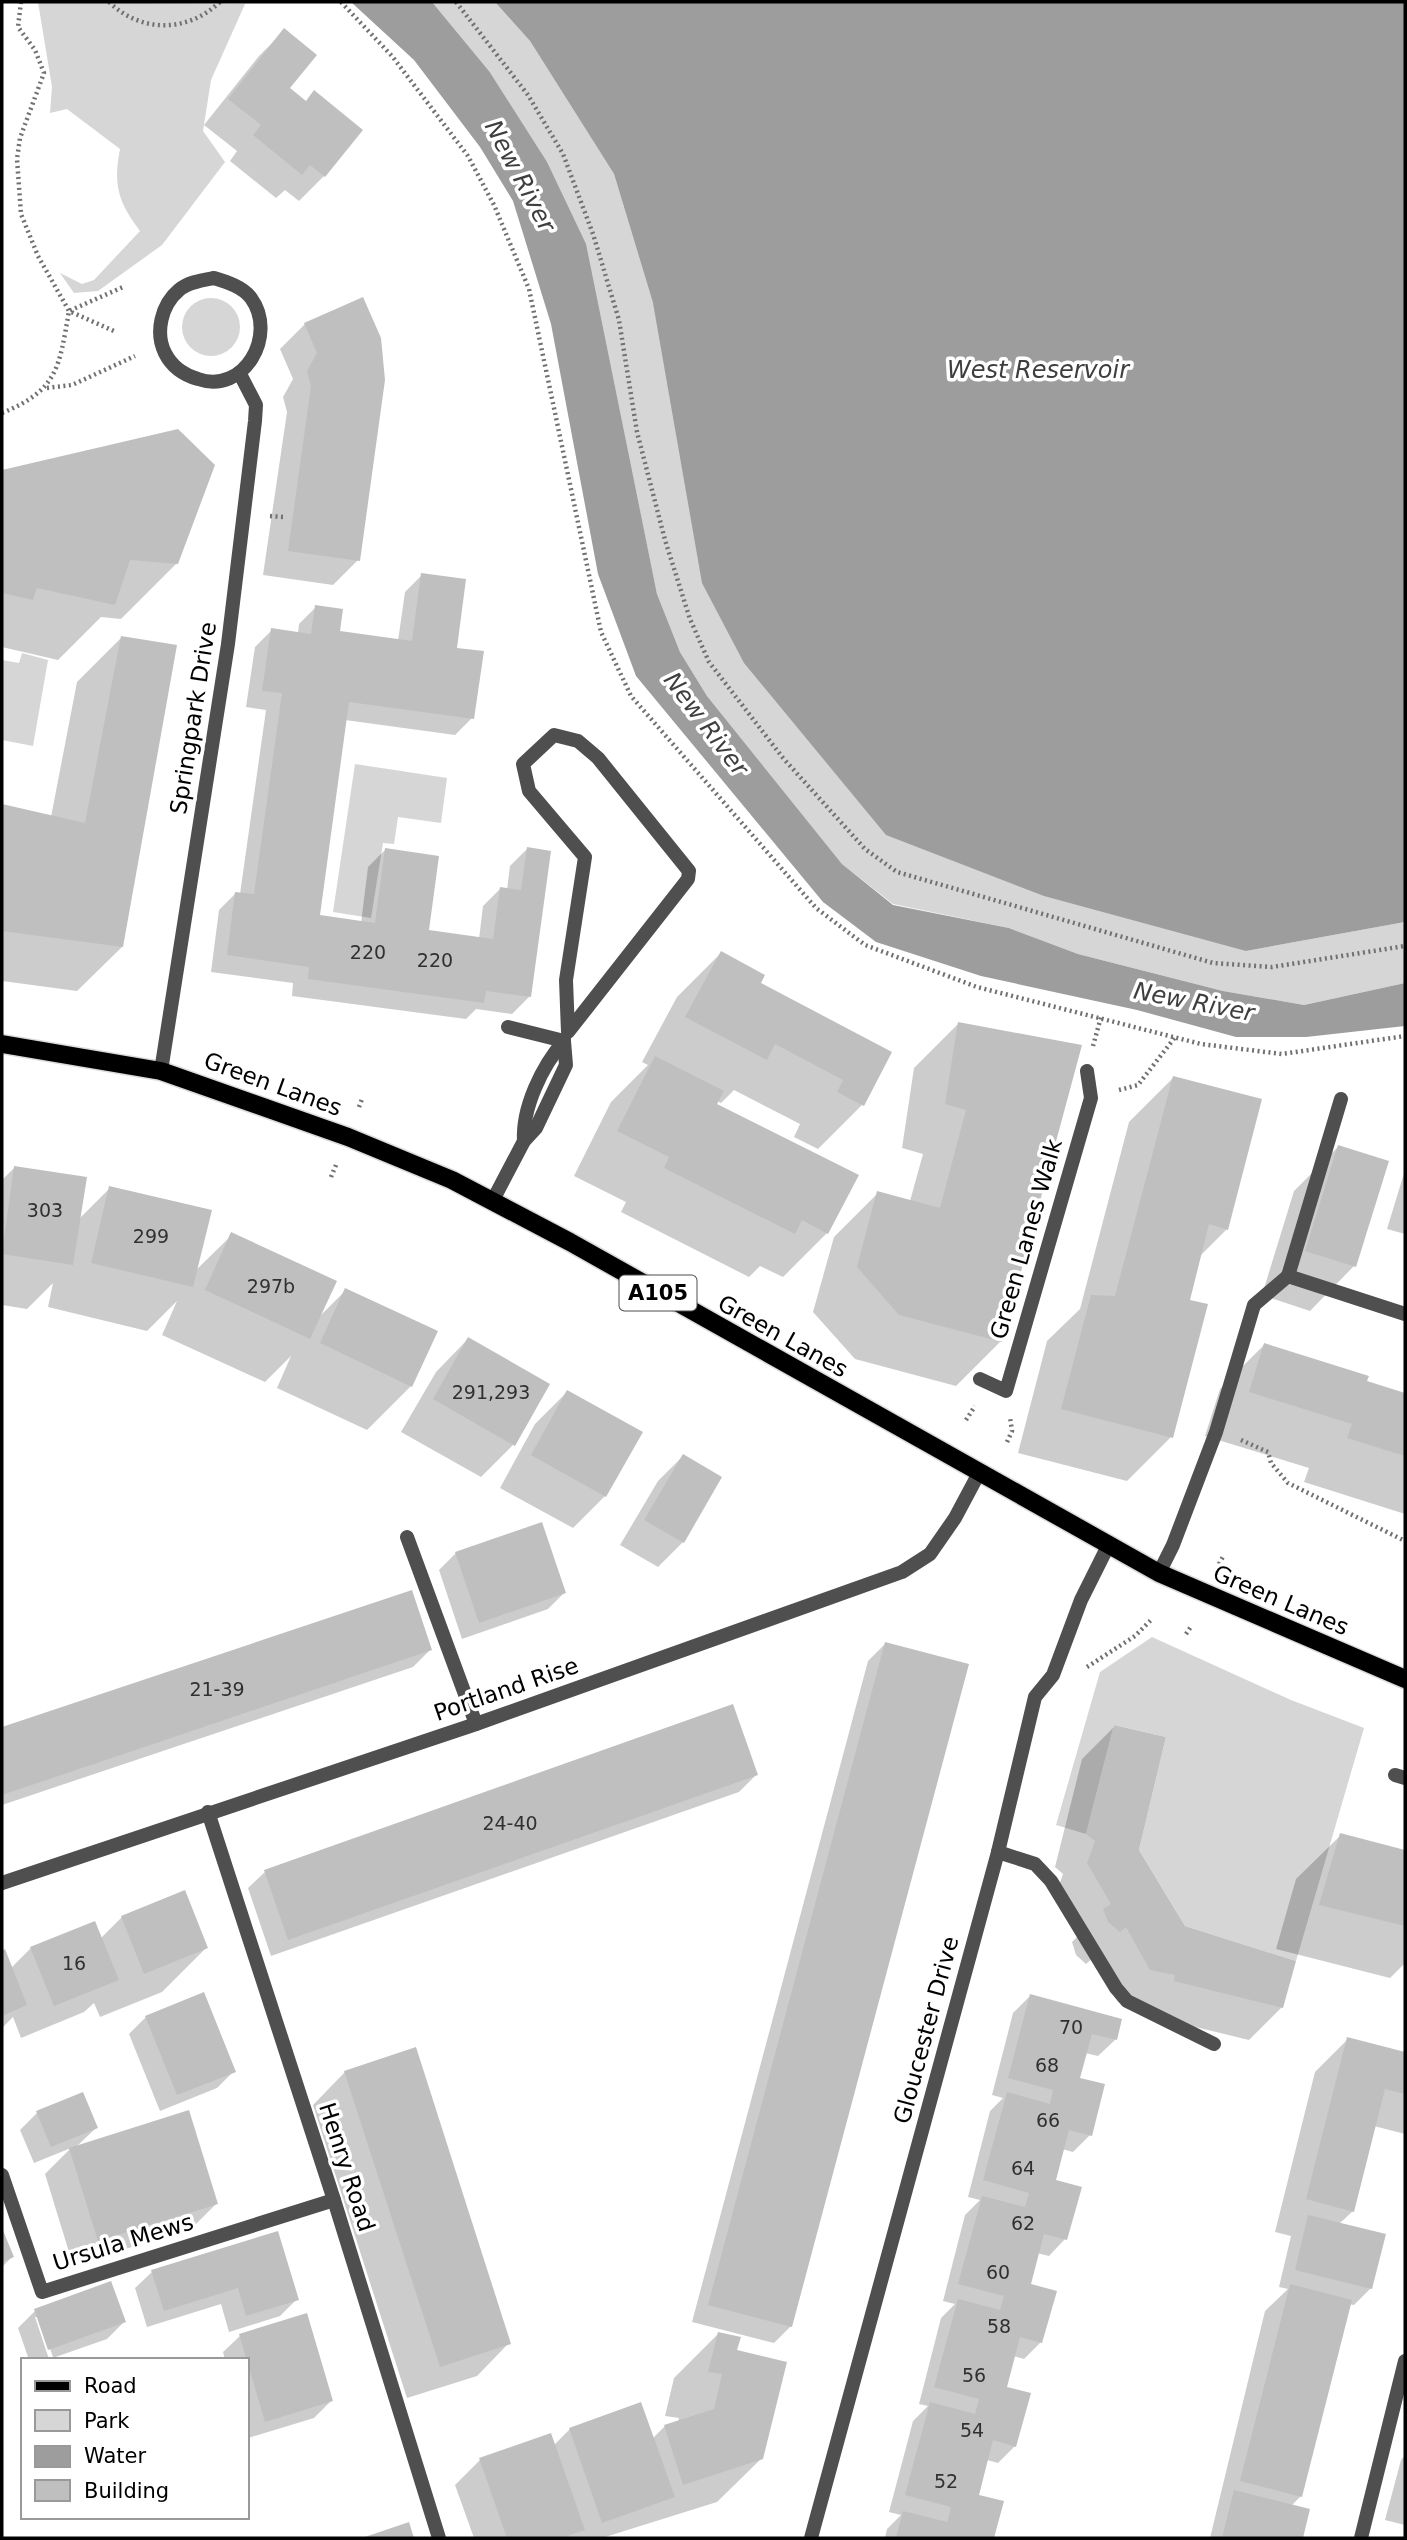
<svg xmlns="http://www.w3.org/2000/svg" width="1407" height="2540" font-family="'DejaVu Sans',sans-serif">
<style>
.green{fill:#d6d6d6}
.water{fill:#9d9d9d}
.shadow{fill:#0003;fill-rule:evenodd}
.building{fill:#bfbfbf}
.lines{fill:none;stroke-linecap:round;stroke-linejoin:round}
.primary-casing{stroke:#dbdbdb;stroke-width:21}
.path{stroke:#717171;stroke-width:4.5;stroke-dasharray:2 3.5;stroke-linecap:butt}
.lane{stroke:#4f4f4f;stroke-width:14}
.street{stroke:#4f4f4f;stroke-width:14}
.primary{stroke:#000;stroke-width:18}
.labels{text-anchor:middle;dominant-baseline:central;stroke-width:7;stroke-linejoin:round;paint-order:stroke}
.number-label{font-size:19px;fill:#303030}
.shield{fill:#fff;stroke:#4c4c4c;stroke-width:2}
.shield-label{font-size:21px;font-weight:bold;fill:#000}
.street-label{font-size:23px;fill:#000;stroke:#fff}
.water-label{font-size:24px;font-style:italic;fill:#3e3e3e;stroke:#fff}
</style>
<rect width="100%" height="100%" fill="#fff"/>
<!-- green -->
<g class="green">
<path d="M 38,2 L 245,4 L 211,80 L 203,131 L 225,162 L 162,245 L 98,291 L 74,293 L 60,273 L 82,284 L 94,280 L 140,231 C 118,202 113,185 120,149 L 67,109 L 50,113 L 52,87 Z"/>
<polygon points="432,2 495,2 530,41 614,174 653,303 1246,951 1405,922 1405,983 1304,1005 1223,991 1078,954 1009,928 893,904 842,864 707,696 680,652 657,594 632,473 489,71"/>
<circle cx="211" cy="327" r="29"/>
<polygon points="22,653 48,660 33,746 2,740 2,660 19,663"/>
<polygon points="355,764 447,778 441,823 398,817 394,844 383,843 371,918 333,912"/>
<polygon points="1152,1637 1291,1700 1364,1728 1296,1961 1185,1926 1139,1850 1166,1737 1114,1725 1086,1834 1056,1825 1100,1672"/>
</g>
<!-- water -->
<g class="water">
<polygon points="351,2 432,2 489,71 547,162 586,244 657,594 680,652 707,696 842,864 893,905 1009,928 1078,954 1223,991 1304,1005 1405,983 1405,1026 1306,1037 1236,1037 1137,1010 981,976 876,942 823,902 636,676 598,574 551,324 513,201 480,147 414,60"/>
<polygon points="495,2 1405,2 1405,922 1246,951 1044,896 886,835 744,663 702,583 653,303 614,174 530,41"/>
</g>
<!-- shadow -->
<g class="shadow">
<polygon points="284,31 287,89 305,103 361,130 324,176 299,201 285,190 276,198 230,161 237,151 204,125 259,56"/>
<polygon points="362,300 358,560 333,585 263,575 287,412 283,397 293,379 280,349 305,324"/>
<polygon points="177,431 177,563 121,619 101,617 58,660 2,647 2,472"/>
<polygon points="422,575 455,649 472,718 455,735 345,720 318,916 361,923 368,867 385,850 427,932 479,939 483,906 500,889 507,890 510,866 527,849 529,997 512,1014 476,1009 466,1019 292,996 293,983 211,972 219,910 236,893 240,894 266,710 246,707 255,647 272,630 298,633 299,624 316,607 338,633 398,641 405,592"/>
<polygon points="121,638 122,947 77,991 2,981 2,806 51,817 77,682"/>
<polygon points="721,953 758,984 890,1053 862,1105 818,1149 794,1137 800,1124 734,1090 721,1103 717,1101 715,1104 827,1233 783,1277 760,1266 749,1277 621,1212 626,1202 574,1176 611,1102 648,1065 642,1062 677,997"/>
<polygon points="958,1024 1001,1341 956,1386 855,1359 813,1312 834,1237 878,1193 910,1201 923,1154 902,1148 914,1068"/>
<polygon points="1173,1078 1227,1229 1200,1256 1188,1301 1171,1437 1127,1481 1018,1453 1047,1341 1080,1309 1129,1122"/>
<polygon points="1338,1147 1354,1266 1310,1311 1262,1295 1294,1191"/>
<polygon points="15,1167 79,1219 110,1188 195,1271 232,1235 319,1317 346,1290 411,1386 367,1430 277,1388 291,1356 265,1382 162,1335 177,1301 147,1331 48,1307 53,1283 27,1309 2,1305 2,1180"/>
<polygon points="1405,1170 1405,1234 1387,1229"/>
<polygon points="468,1339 513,1445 481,1477 401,1432 436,1372"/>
<polygon points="1264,1345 1405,1395 1405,1514 1304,1482 1309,1468 1205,1436 1220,1389"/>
<polygon points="567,1392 605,1496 573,1528 500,1488 535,1424"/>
<polygon points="683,1456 683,1542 658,1567 620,1545 658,1481"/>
<polygon points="456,1553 564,1593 548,1609 462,1639 439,1570"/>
<polygon points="411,1592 430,1650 413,1667 2,1805 2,1729"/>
<polygon points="885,1644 791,2326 774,2343 692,2322 868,1661"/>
<polygon points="1114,1727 1137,1851 1184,1927 1282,2007 1249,2040 1142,2014 1144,2007 1118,2002 1093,1958 1086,1964 1076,1955 1072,1942 1078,1936 1055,1897 1063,1874 1055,1867 1082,1759"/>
<polygon points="756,1775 739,1792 271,1956 248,1888 265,1872"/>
<polygon points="1341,1835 1405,1852 1401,1884 1405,1885 1405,1963 1390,1978 1276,1949 1296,1879"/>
<polygon points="122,1917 206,1948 162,1992 100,2017 94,2003 84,2012 21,2038 13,2017 2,2028 2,1953 4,1952 11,1968 31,1948 101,1938"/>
<polygon points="1030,1996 1120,2020 1115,2040 1098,2056 1085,2053 1078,2079 1090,2135 1073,2152 1062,2149 1054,2181 1065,2239 1049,2256 1037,2253 1029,2285 1041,2342 1024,2359 1013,2356 1005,2388 1015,2446 998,2463 987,2460 977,2496 1002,2502 992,2538 885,2538 887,2529 901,2515 889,2512 913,2421 928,2406 919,2404 941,2318 955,2304 943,2301 965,2215 980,2200 968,2197 990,2111 1003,2098 992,2095 1013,2013"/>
<polygon points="146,2017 234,2071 217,2088 160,2111 129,2034"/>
<polygon points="1348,2039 1405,2053 1405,2134 1374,2126 1353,2211 1339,2224 1371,2288 1354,2305 1349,2304 1301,2496 1291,2506 1308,2511 1302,2538 1210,2538 1265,2311 1288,2289 1279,2287 1291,2236 1275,2232 1315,2072"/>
<polygon points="345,2072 509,2343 477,2376 407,2398 313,2105"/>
<polygon points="37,2113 96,2128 76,2147 216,2204 191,2229 73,2265 45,2174 71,2148 34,2163 20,2130"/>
<polygon points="2,2233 12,2257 2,2267"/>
<polygon points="277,2233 297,2299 280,2316 229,2332 221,2304 147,2327 135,2288 152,2272"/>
<path d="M 35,2311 L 124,2322 L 107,2339 L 47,2360 L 29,2360 L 18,2328 ZM 35,2317 L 39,2317 L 53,2357 L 49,2359 Z"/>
<polygon points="718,2334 735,2352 762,2458 717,2502 602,2538 474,2538 455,2485 480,2460 553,2446 570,2429 652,2439 665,2426 678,2422 679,2418 665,2416 674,2378"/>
<polygon points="240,2336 331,2401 314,2418 248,2438 247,2360 225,2360 223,2352"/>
<polygon points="1405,2455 1405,2525 1385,2520 1401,2460"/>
</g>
<!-- building -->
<g class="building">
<polygon points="284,28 317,55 290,88 306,101 314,90 363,130 325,177 310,165 302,175 253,135 261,125 228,99"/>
<polygon points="363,297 381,338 385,380 360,561 288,551 311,386 307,371 317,353 304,323"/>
<polygon points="178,429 215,465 178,564 130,560 115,605 37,588 33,600 2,593 2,470"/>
<polygon points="421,573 466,579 457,648 484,651 474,719 349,702 320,915 375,923 385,848 439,856 429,930 493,939 500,887 521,890 527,847 551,851 531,997 486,991 484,1003 308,979 309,967 227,955 235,892 254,894 282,693 262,691 271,628 311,634 315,605 343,609 340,631 412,641"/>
<polygon points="121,636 177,645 123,947 2,931 2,804 85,823"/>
<polygon points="721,951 765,975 761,983 892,1052 864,1106 837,1092 843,1080 775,1044 767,1060 685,1017"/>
<polygon points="958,1022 1082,1045 1002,1342 899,1315 857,1267 877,1191 940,1208 966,1110 945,1104"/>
<polygon points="655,1056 724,1091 717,1104 859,1175 828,1234 802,1220 795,1234 664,1168 669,1157 617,1131"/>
<polygon points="1173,1076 1262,1099 1228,1230 1209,1224 1190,1300 1208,1304 1173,1438 1061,1409 1091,1295 1115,1296"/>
<polygon points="1338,1145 1389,1161 1356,1267 1305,1251"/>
<polygon points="14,1166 87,1177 73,1265 2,1254"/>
<polygon points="109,1186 212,1210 193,1287 91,1263"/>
<polygon points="231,1232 337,1281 310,1339 205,1290"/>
<polygon points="345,1288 438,1331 412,1387 320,1343"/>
<polygon points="468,1337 550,1384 515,1446 433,1399"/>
<polygon points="1264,1343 1369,1376 1367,1381 1405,1393 1405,1456 1347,1438 1352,1424 1249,1392"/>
<polygon points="567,1390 643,1432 606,1497 531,1455"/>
<polygon points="683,1454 722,1477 684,1543 644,1520"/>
<polygon points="542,1522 566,1593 479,1623 455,1552"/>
<polygon points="412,1590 432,1650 2,1795 2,1727"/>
<polygon points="885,1642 969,1664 792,2327 708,2305"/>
<polygon points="733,1704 758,1775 288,1940 264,1870"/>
<polygon points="1114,1725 1166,1737 1139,1850 1185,1926 1296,1961 1283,2008 1174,1981 1175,1975 1150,1970 1126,1927 1120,1932 1108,1922 1103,1909 1111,1904 1087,1863 1095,1841 1086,1834"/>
<polygon points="1340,1833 1405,1850 1405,1926 1319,1905"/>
<polygon points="185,1890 208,1948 144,1974 121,1916"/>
<polygon points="95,1921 119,1980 54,2006 30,1947"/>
<polygon points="5,1949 27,2005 2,2016 2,1951"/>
<polygon points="204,1992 236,2072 177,2095 145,2016"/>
<polygon points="1030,1994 1122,2019 1117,2040 1092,2034 1080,2078 1105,2084 1092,2136 1069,2130 1056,2180 1082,2187 1067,2240 1044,2234 1031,2284 1057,2291 1042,2343 1020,2337 1007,2387 1031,2393 1016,2447 993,2440 979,2495 1004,2501 994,2538 896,2538 903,2511 947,2522 949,2516 951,2507 905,2495 930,2402 975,2414 979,2399 934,2387 958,2299 1000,2310 1004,2296 958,2284 982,2196 1025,2207 1029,2193 983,2180 1007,2092 1050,2104 1053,2090 1008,2078"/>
<polygon points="1347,2037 1405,2052 1405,2094 1385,2089 1354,2212 1306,2199"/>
<polygon points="416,2047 511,2344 440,2367 344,2071"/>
<polygon points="83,2092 98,2128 51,2147 36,2111"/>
<polygon points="189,2110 218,2204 98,2241 69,2148"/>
<polygon points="1308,2215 1386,2234 1372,2289 1295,2270"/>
<polygon points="2,2228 14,2257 2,2262"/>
<polygon points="278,2231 299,2300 246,2316 238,2288 164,2311 151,2270"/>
<polygon points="111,2281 126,2322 48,2350 34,2309"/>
<polygon points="1290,2284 1352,2300 1302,2497 1240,2481"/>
<polygon points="307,2313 333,2401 265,2422 239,2334"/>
<polygon points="718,2332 741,2337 737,2350 787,2362 763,2459 683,2485 664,2425 714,2409 722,2374 708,2372"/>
<polygon points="641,2402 675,2497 602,2523 569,2428"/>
<polygon points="551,2433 585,2530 562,2538 507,2538 479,2458"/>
<polygon points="1234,2490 1310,2509 1303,2538 1222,2538"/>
<polygon points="409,2522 414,2538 362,2538"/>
</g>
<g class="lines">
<!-- primary casing -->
<g class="primary-casing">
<polyline id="primary" points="2,1044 161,1071 348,1137 452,1180 570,1242 1159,1573 1405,1679"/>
</g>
<!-- path -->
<g class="path">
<polyline points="21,2 18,27 35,50 44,73 20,138 17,159 21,214 38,256 69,311 114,331"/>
<path d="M 109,2 C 141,33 187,33 220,2"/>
<polyline points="341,2 392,56 468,156 494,205 529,289 601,632 631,696 816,908 865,945 977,987 1201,1044 1282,1054 1405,1036"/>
<polyline points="456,2 528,95 563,154 593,234 619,320 637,432 665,540 690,619 709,662 783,758 865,849 897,872 1213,963 1272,967 1405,946"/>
<polyline points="47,388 72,385 135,356"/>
<path d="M 2,413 C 58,390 59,368 69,311 L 123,287"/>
<polyline points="270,516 284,517"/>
<polyline points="1093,1046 1101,1017"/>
<polyline points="1119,1090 1138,1085 1176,1036"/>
<polyline points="359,1107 362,1099"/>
<polyline points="331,1177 336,1165"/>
<polyline points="966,1420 975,1406"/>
<polyline points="1241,1440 1268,1452 1271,1463 1288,1483 1405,1541"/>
<polyline points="1007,1442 1012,1431 1010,1417"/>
<polyline points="1219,1564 1224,1555"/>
<polyline points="1186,1634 1192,1625"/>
<polyline points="1087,1667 1135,1636 1151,1620"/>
</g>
<!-- lane -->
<g class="lane">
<polygon points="554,735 578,741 598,758 689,871 688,879 568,1032 566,980 585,857 529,791 523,764"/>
<polyline points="508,1027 564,1041"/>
<path d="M 524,1141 C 522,1108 542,1066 564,1041"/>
<polyline points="493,1200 524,1141 536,1128 566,1065 564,1041"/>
<polyline points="1288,1276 1341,1099"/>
<polyline points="407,1537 476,1724"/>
<polyline points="998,1852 1035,1864 1051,1881 1116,1988 1127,2001 1214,2044"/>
</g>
<!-- street -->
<g class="street">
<path d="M 214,278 C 227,282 243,287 251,298 C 278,335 244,395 198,379 C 184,375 172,367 165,353 C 155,333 161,305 179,290 C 188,282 203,280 214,278 Z"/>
<polyline points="161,1071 228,644 255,421 256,405 240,374"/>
<polyline points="980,1379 1006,1391 1091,1098 1087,1071"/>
<polyline points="1159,1573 1173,1545 1216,1432 1254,1305 1288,1276 1405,1314"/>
<polyline points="1395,1775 1405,1778"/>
<polyline points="208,1812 334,2200 439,2538"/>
<polyline points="2,1883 476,1724 902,1572 930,1554 955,1518 979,1473"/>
<polyline points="2,2175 42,2292 334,2200"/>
<polyline points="811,2538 998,1852 1035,1697 1053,1675 1081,1600 1109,1544"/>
<polyline points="1361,2538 1405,2361"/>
</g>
<!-- primary -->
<use href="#primary" class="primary"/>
</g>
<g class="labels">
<!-- number labels -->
<g class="number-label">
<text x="368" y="952">220</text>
<text x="435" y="960">220</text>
<text x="45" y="1210">303</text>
<text x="151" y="1236">299</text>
<text x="271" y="1286">297b</text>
<text x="491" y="1392">291,293</text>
<text x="217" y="1689">21-39</text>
<text x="510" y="1823">24-40</text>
<text x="74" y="1963">16</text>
<text x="1071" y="2027">70</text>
<text x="1047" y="2065">68</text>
<text x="1048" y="2120">66</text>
<text x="1023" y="2168">64</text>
<text x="1023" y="2223">62</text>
<text x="998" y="2272">60</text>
<text x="999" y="2326">58</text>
<text x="974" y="2375">56</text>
<text x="972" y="2430">54</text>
<text x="946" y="2481">52</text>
</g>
<!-- shield labels -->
<rect class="shield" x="619.5" y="1275.5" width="77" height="35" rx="5"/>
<g class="shield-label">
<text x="658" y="1293">A105</text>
</g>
<!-- street labels -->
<g class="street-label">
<text transform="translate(193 718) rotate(-81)">Springpark Drive</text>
<text transform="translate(273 1084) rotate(20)">Green Lanes</text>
<text transform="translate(1026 1239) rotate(-74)">Green Lanes Walk</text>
<text transform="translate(783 1336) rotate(29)">Green Lanes</text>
<text transform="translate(1281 1600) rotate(23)">Green Lanes</text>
<text transform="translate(506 1689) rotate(-19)">Portland Rise</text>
<text transform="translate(926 2030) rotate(-75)">Gloucester Drive</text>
<text transform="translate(347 2167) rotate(72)">Henry Road</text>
<text transform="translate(123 2242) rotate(-17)">Ursula Mews</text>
</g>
<!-- water labels -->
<g class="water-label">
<text transform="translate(520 176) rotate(62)">New River</text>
<text x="1038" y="370">West Reservoir</text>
<text transform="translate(706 724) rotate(53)">New River</text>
<text transform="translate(1194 1002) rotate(11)">New River</text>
</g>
</g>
<!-- border -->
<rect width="1407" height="2540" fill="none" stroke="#000000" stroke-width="7"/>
<!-- legend -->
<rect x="21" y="2358" width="228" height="161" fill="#ffffff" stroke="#999999" stroke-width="2"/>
<rect x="35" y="2381" width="35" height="10" fill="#000000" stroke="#999999" stroke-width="2"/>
<text x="84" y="2393" font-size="21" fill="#000000">Road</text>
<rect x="35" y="2410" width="35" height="21" fill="#d6d6d6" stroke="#999999" stroke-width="2"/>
<text x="84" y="2428" font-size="21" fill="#000000">Park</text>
<rect x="35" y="2446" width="35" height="21" fill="#9d9d9d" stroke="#999999" stroke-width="2"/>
<text x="84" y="2463" font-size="21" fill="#000000">Water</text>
<rect x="35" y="2480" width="35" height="21" fill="#bfbfbf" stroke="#999999" stroke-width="2"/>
<text x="84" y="2498" font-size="21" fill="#000000">Building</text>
</svg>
